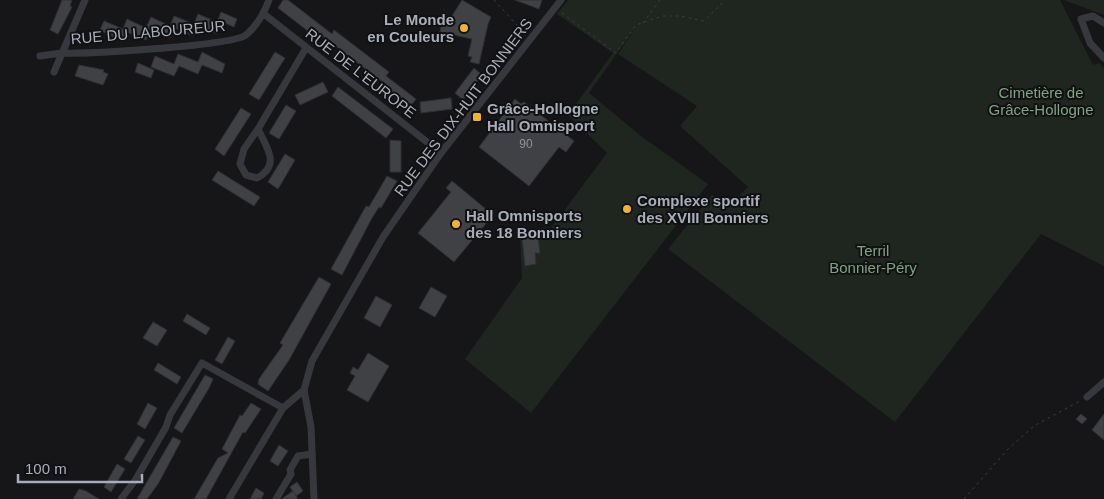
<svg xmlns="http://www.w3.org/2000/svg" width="1104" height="499" font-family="Helvetica,sans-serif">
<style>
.green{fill:#1e261f}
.building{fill:#404145;stroke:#303034}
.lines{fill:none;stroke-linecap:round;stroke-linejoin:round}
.path{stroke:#3d3f44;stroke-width:1;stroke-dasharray:2.5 4;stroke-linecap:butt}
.street{stroke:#37383d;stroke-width:7}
.poi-dot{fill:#f2b134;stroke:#111113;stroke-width:2}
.labels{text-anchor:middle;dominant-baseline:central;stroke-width:4;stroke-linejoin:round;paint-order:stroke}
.number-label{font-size:12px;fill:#8e929b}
.poi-label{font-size:15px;font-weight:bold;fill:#a8adb8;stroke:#111113;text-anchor:start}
.street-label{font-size:15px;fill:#a8adb8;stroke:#111113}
.park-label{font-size:15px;fill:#7fa381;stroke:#111113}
</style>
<rect width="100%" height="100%" fill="#161618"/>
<!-- green -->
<g class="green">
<polygon points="568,0 1060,0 1093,65 1099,63 1104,68 1104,266 1041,234 895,422 668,249 712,195 730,204 748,187 680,126 697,106 618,54 639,22 589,93 641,136 708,184 531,413 465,359 522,278 520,236 540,234 545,236 607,153 568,115 613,53 557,14"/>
<polygon points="1064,0 1104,0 1104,15"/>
</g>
<!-- building -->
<g class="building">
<polygon points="62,0 72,0 70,6 72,7 58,34 50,30"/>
<polygon points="283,0 288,0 332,34 334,30 389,72 386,76 416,99 409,108 384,89 387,85 376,77 320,34 317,38 278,8"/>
<polygon points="462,0 491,17 488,24 479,64 470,62 472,57 468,56 472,39 440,32 442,22 446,22 448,16 452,16"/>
<polygon points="515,0 542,0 539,9"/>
<polygon points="221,12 237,19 234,27 218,20"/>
<polygon points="198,14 221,24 217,34 198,26 193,36 174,28 170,38 151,30 146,40 127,32 123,42 100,30 104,21 123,29 127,19 146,28 151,17 170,26 174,16 194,24"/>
<polygon points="202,52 225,64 222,73 202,65 198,74 179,66 174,76 151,67 155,56 174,64 178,54 198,62"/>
<polygon points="275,52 285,58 259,100 249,94"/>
<polygon points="138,63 154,70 151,78 135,72"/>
<polygon points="79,65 104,70 103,72 108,74 103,85 75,76"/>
<polygon points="474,68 482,75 463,100 455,93"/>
<polygon points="323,82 328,92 300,105 295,95"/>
<polygon points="338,87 393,129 386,138 332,96"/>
<polygon points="451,98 452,109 421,113 420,102"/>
<polygon points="515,99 521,104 524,102 574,141 566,152 559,147 529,186 479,147"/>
<polygon points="286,105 296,111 279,139 269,133"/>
<polygon points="241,108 251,114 224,156 215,149"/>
<polygon points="390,140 401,141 401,172 390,172"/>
<polygon points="285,154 295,160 278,189 268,182"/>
<polygon points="218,171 260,197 254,206 212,180"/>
<polygon points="387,176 397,181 381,208 379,207 372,218 342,275 331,269 366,206 369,207"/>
<polygon points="452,181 493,215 454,262 418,233 451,192 446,188"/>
<polygon points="538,237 540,253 535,253 536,264 525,266 522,238"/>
<polygon points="319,277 331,284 289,360 268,391 258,384 259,379 283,345 280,343"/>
<polygon points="431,287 447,296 435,317 419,308"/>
<polygon points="376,296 392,305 380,327 364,318"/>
<polygon points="187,314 210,328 206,335 183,321"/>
<polygon points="153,322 167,330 157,346 143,338"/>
<polygon points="228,337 235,341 222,364 215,360"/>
<polygon points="368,353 389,366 368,402 347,390 355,376 350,373 353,367 358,370"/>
<polygon points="158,363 181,377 177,384 154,370"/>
<polygon points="205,375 213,379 209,388 182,433 174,428"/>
<polygon points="148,403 157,408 145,429 137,424"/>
<polygon points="251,403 261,409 245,433 243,432 206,499 194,499 218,458 228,453 222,449 240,415 242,416"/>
<polygon points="1081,414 1087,419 1082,424 1076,419"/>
<polygon points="1104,414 1104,440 1092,430"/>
<polygon points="138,436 145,440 131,463 124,459"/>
<polygon points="173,437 181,441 158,484 147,499 137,499"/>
<polygon points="279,445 288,451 278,466 270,461"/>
<polygon points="117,464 125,469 111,492 104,487"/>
<polygon points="297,482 303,491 296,496 290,487"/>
<polygon points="256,488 264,493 261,499 250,499"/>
<polygon points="79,489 86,491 99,499 73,499"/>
<polygon points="293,491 298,499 282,499 283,498"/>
</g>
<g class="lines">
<!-- path -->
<g class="path">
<polyline points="494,0 524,33"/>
<polyline points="562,13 616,53 636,25 662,16 680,16 704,21 725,0"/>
<polyline points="643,23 660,0"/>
<polyline points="964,499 1008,449 1034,426 1080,401"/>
</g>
<!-- street -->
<g class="street">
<polyline points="264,14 441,153"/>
<polyline points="1104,23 1093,16 1081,19 1090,43 1104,58"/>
<path d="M 40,56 L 62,53 C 88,54 231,46 246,35 C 257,26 264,13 269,0"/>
<polyline points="54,72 85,0"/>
<path d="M 258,129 C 267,148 281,165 257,178 L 246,175 L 240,164 L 244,149 L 258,129 L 306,48"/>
<polyline points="1087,397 1104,382"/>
<polyline points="121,499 136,479 166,427 170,415 202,363 283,408"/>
<polyline points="229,499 283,408 304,390"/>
<polyline points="276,499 291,474 290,470 298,456 312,454"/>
<polyline points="314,499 311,427 304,390 312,361 383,237 441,153 561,0"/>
</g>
</g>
<!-- markers -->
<g class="poi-dot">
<circle cx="464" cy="28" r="5"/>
<rect x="472" y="112" width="10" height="10" rx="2.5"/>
<circle cx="627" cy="209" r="5"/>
<circle cx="456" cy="224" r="5"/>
</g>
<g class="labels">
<!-- number labels -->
<g class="number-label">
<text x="526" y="144">90</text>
</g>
<!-- poi labels -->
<g class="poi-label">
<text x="454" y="19" text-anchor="end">Le Monde<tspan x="454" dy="17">en Couleurs</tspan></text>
<text x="487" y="108">Grâce-Hollogne<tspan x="487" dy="17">Hall Omnisport</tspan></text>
<text x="637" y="200">Complexe sportif<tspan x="637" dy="17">des XVIII Bonniers</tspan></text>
<text x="466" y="215">Hall Omnisports<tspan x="466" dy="17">des 18 Bonniers</tspan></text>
</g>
<!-- street labels -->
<g class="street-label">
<text transform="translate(148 32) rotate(-5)">RUE DU LABOUREUR</text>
<text transform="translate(361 73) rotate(38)">RUE DE L'EUROPE</text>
<text transform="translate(463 107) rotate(-53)">RUE DES DIX-HUIT BONNIERS</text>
</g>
<!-- park labels -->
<g class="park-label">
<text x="1041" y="92">Cimetière de<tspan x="1041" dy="17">Grâce-Hollogne</tspan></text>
<text x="873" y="250">Terril<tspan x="873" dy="17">Bonnier-Péry</tspan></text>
</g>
</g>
<!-- scale -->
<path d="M18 474v8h124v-8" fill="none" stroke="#a8adb8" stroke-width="2.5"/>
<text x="25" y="474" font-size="15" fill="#a8adb8" stroke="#111113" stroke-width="4" paint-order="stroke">100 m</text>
</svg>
